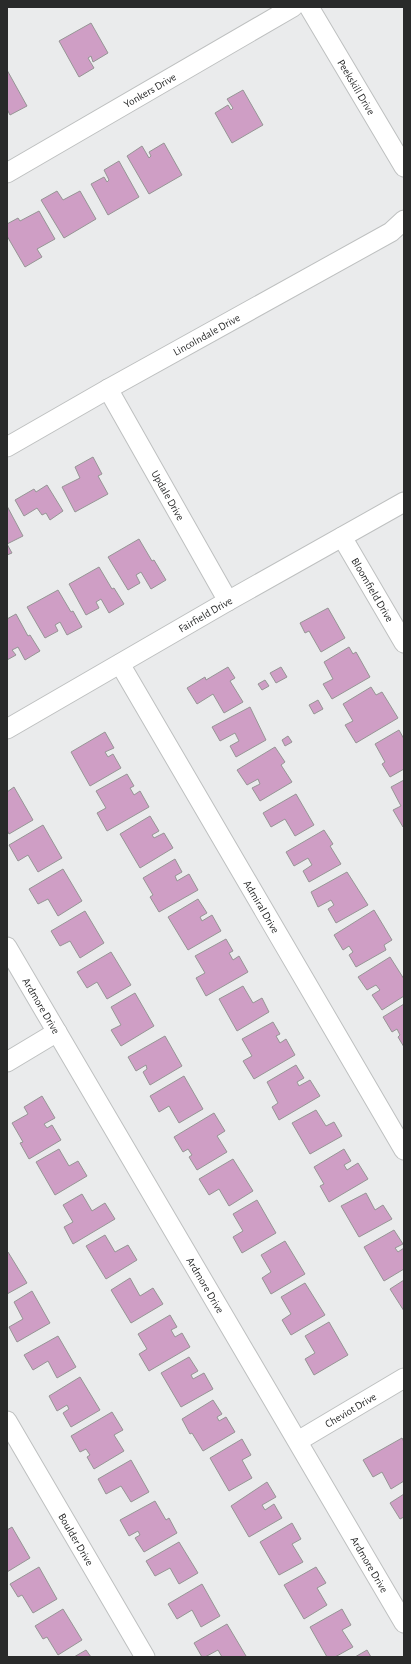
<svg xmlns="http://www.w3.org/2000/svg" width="411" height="1664" font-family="'Alegreya Sans',sans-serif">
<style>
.building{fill:#cf9ec5;stroke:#969595}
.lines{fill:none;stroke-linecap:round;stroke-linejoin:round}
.street-casing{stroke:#bec0c0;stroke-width:21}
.street{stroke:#fff;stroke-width:19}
.labels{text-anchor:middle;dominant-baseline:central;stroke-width:3;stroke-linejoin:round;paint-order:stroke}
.street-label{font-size:11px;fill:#292a2a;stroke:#f7f8f9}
</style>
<rect width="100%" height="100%" fill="#eaebec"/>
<!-- building -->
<g class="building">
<polygon points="91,23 108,53 93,62 91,56 88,58 94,68 79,77 59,41"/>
<polygon points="7,70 27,106 10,115 7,109"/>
<polygon points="243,90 263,125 232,143 215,113 228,105 231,110 233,108 227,99"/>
<polygon points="164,143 182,175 149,194 127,156 142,146 149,158 151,156 149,152"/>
<polygon points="119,161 139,197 108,215 91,184 104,177 107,182 109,180 104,170"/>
<polygon points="57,191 63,200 80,191 96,219 64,238 41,200"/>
<polygon points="39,211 55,239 37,249 42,257 25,267 7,236 7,224 18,218 20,221"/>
<polygon points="93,457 102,474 98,476 108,494 75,512 62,487 80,478 75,467"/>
<polygon points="47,485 63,511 50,520 46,513 42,515 37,508 24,516 15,500 34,489 36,492"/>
<polygon points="7,506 23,536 7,544 12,553 7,555"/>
<polygon points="139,539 152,561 154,560 166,580 151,589 141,572 136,575 140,583 128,590 108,557"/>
<polygon points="99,567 112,589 114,588 124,604 109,613 101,599 96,602 99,608 86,615 69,584"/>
<polygon points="58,590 71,612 73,611 82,627 67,635 60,622 55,625 58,631 45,638 27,607"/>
<polygon points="328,608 345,638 321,652 309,631 305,633 300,623"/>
<polygon points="16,614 28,636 30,635 40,651 25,660 18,647 12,650 16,655 7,660 7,619"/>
<polygon points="349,647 353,654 356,652 370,677 332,699 323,684 333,679 324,662"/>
<polygon points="228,667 235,678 230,681 243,702 224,713 213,694 197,704 187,688 205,677 206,680"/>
<polygon points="281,667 287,677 276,683 270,673"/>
<polygon points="265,680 269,686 262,690 258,684"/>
<polygon points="371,687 376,695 382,692 398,718 356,743 345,725 353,721 343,704"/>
<polygon points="318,700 323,709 314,714 309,705"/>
<polygon points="250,707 266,740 236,757 230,746 239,741 235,733 220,741 212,727"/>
<polygon points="399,730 404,739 404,769 390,777 382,764 385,762 375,744"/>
<polygon points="105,732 114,748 105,752 108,757 113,754 121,768 90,786 71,752"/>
<polygon points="288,736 292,742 285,746 282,740"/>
<polygon points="275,747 285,762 281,765 292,782 260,801 252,788 260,784 258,779 247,785 237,770"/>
<polygon points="127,774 134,786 130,788 134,795 140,791 149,807 107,831 97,813 106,808 96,791"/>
<polygon points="404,780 404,826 403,827 393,810 401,806 391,787"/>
<polygon points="14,787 33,820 9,834 7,830 7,792"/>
<polygon points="296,794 314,825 295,836 285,819 271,827 263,813"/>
<polygon points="150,816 159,831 152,835 154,838 164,833 173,848 140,868 120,834"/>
<polygon points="43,825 62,858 38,872 28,855 18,861 9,845"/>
<polygon points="324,830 333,844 330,846 341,864 309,882 303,871 312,865 308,858 294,866 286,852"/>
<polygon points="175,859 182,872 175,876 177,881 189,874 198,890 159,912 150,897 153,895 143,878"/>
<polygon points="63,869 82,901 58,916 48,899 38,904 29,889"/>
<polygon points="347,872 368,905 336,923 328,909 334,905 331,900 318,907 311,892"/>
<polygon points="198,899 207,913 200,917 202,921 212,915 221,931 188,950 168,917"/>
<polygon points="374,910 392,940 384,945 386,950 356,967 349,955 353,952 349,946 343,950 334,935"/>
<polygon points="85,911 104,943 80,958 70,941 60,946 51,931"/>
<polygon points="226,939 233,951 229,953 233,960 239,956 248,972 206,996 196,978 205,973 195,956"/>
<polygon points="111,952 131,985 107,999 97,982 87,988 77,972"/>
<polygon points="390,957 404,979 404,996 382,1010 372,995 380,990 376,985 367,990 358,977"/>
<polygon points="243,986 253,1003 262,998 269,1012 237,1031 219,999"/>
<polygon points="135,993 154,1026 121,1046 111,1030 121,1025 111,1007"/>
<polygon points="404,1004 404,1047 398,1037 400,1035 397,1029 392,1032 383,1017"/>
<polygon points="273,1022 280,1034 276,1036 280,1043 286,1039 295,1055 254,1079 243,1061 252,1056 242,1039"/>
<polygon points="165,1036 182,1066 150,1085 143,1072 147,1069 146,1065 136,1071 128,1057"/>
<polygon points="296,1065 304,1078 297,1082 299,1086 310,1080 320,1096 279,1120 272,1107 278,1103 267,1082"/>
<polygon points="184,1076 203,1109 179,1123 169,1106 159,1112 150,1096"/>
<polygon points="42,1096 55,1118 44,1124 47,1128 52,1125 61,1140 29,1159 20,1143 23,1142 12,1123 28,1114 24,1107"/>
<polygon points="316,1110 326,1126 334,1122 342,1136 310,1154 292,1123"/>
<polygon points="214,1113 225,1131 217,1136 227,1152 197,1170 189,1157 192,1155 188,1149 183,1152 174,1137"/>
<polygon points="59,1149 69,1166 78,1161 87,1176 55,1195 36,1162"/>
<polygon points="344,1149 351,1161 344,1165 347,1170 358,1163 368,1179 329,1202 320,1186 324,1184 314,1167"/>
<polygon points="233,1159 253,1191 229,1206 219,1189 209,1195 199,1179"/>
<polygon points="366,1193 375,1210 383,1205 392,1219 359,1237 341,1206"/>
<polygon points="82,1194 92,1211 105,1203 115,1219 73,1244 64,1227 73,1222 63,1205"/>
<polygon points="257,1200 276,1233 242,1253 233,1237 243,1231 233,1214"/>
<polygon points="394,1230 403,1244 395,1248 398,1252 404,1248 404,1269 384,1281 364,1247"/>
<polygon points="105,1235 115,1252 128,1245 137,1260 106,1279 86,1246"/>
<polygon points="285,1241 305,1274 271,1294 262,1278 271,1272 261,1255"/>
<polygon points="7,1252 8,1252 27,1283 7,1294"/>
<polygon points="130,1278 140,1296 153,1288 163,1304 131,1323 111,1290"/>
<polygon points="404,1280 404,1311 390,1289"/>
<polygon points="305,1283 325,1315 291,1335 282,1320 291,1314 281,1297"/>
<polygon points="32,1291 50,1323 17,1342 9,1327 23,1319 14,1302"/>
<polygon points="170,1315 177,1327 171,1330 175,1337 182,1333 190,1347 149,1371 139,1354 147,1349 138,1334"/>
<polygon points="329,1322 348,1355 314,1375 305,1359 315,1353 305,1336"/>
<polygon points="58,1336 76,1367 57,1378 48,1361 33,1370 24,1355"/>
<polygon points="189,1357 198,1371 191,1375 193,1379 204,1373 213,1389 181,1407 161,1373"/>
<polygon points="80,1377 100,1410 71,1427 63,1413 69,1409 67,1405 57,1411 49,1396"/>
<polygon points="213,1400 222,1414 217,1417 219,1421 226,1417 235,1432 203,1451 192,1433 190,1434 182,1419"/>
<polygon points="112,1412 123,1430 114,1435 124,1451 94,1469 87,1457 90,1455 86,1449 80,1452 71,1436"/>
<polygon points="402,1438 404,1442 404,1481 391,1489 382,1472 373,1477 363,1460"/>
<polygon points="242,1439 251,1455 242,1460 252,1478 229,1491 210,1458"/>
<polygon points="131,1460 149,1492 131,1502 121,1486 106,1494 98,1479"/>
<polygon points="267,1482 276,1497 262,1505 265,1510 274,1504 282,1518 249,1537 231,1506"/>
<polygon points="404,1494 404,1517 400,1519 390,1503"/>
<polygon points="155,1501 166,1520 169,1518 177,1533 144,1552 135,1538 140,1535 138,1531 129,1536 120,1520"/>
<polygon points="292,1523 301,1539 292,1544 303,1562 279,1575 260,1542"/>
<polygon points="12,1527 30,1558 7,1572 7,1530"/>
<polygon points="179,1542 198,1573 179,1584 170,1568 155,1576 146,1561"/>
<polygon points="39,1567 57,1599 33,1613 22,1595 18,1597 10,1584"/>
<polygon points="316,1567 326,1583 317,1588 327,1605 304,1619 284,1585"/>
<polygon points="202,1584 220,1616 201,1627 192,1610 177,1619 168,1604"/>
<polygon points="63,1609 82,1640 58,1655 47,1637 43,1639 35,1626"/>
<polygon points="342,1609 351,1625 342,1630 353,1647 335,1657 327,1657 310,1627"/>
<polygon points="227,1624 246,1656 244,1657 222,1657 218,1650 205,1657 202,1657 194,1643"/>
<polygon points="86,1650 91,1657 74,1657"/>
<polygon points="367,1650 371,1657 355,1657"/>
</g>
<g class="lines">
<!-- street casing -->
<g class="street-casing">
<g id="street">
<path id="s1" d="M 309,7 L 404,167"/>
<path id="s2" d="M 7,173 L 293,7"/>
<path id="s3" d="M 108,389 L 228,601"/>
<path id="s4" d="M 7,447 L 108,389 L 391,232 L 404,220"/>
<path id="s5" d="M 342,537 L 404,643"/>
<path id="s6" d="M 120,664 L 404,1150"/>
<path id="s7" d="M 7,729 L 228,601 L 404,502"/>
<path id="s8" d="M 7,947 L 404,1623"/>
<polyline points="7,1062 57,1032"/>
<path id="s9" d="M 7,1421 L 145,1657"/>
<path id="s10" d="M 298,1441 L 404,1378"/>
</g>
</g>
<!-- street -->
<use href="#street" class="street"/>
</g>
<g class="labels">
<!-- street labels -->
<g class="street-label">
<text stroke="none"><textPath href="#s1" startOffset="93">Peekskill Drive</textPath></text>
<text stroke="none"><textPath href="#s2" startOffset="165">Yonkers Drive</textPath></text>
<text stroke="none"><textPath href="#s4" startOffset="229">Lincolndale Drive</textPath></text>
<text stroke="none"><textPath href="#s3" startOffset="122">Updale Drive</textPath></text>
<text stroke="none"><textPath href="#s5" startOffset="61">Bloomfield Drive</textPath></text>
<text stroke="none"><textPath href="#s7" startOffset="229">Fairfield Drive</textPath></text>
<text stroke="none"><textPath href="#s6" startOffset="281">Admiral Drive</textPath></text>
<text stroke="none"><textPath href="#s8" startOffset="68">Ardmore Drive</textPath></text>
<text stroke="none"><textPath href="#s8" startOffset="392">Ardmore Drive</textPath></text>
<text stroke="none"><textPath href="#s10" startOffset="61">Cheviot Drive</textPath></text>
<text stroke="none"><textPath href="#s9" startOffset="137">Boulder Drive</textPath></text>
<text stroke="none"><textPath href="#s8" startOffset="716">Ardmore Drive</textPath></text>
</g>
</g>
<!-- border -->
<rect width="411" height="1664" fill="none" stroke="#292a2a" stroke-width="16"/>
</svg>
